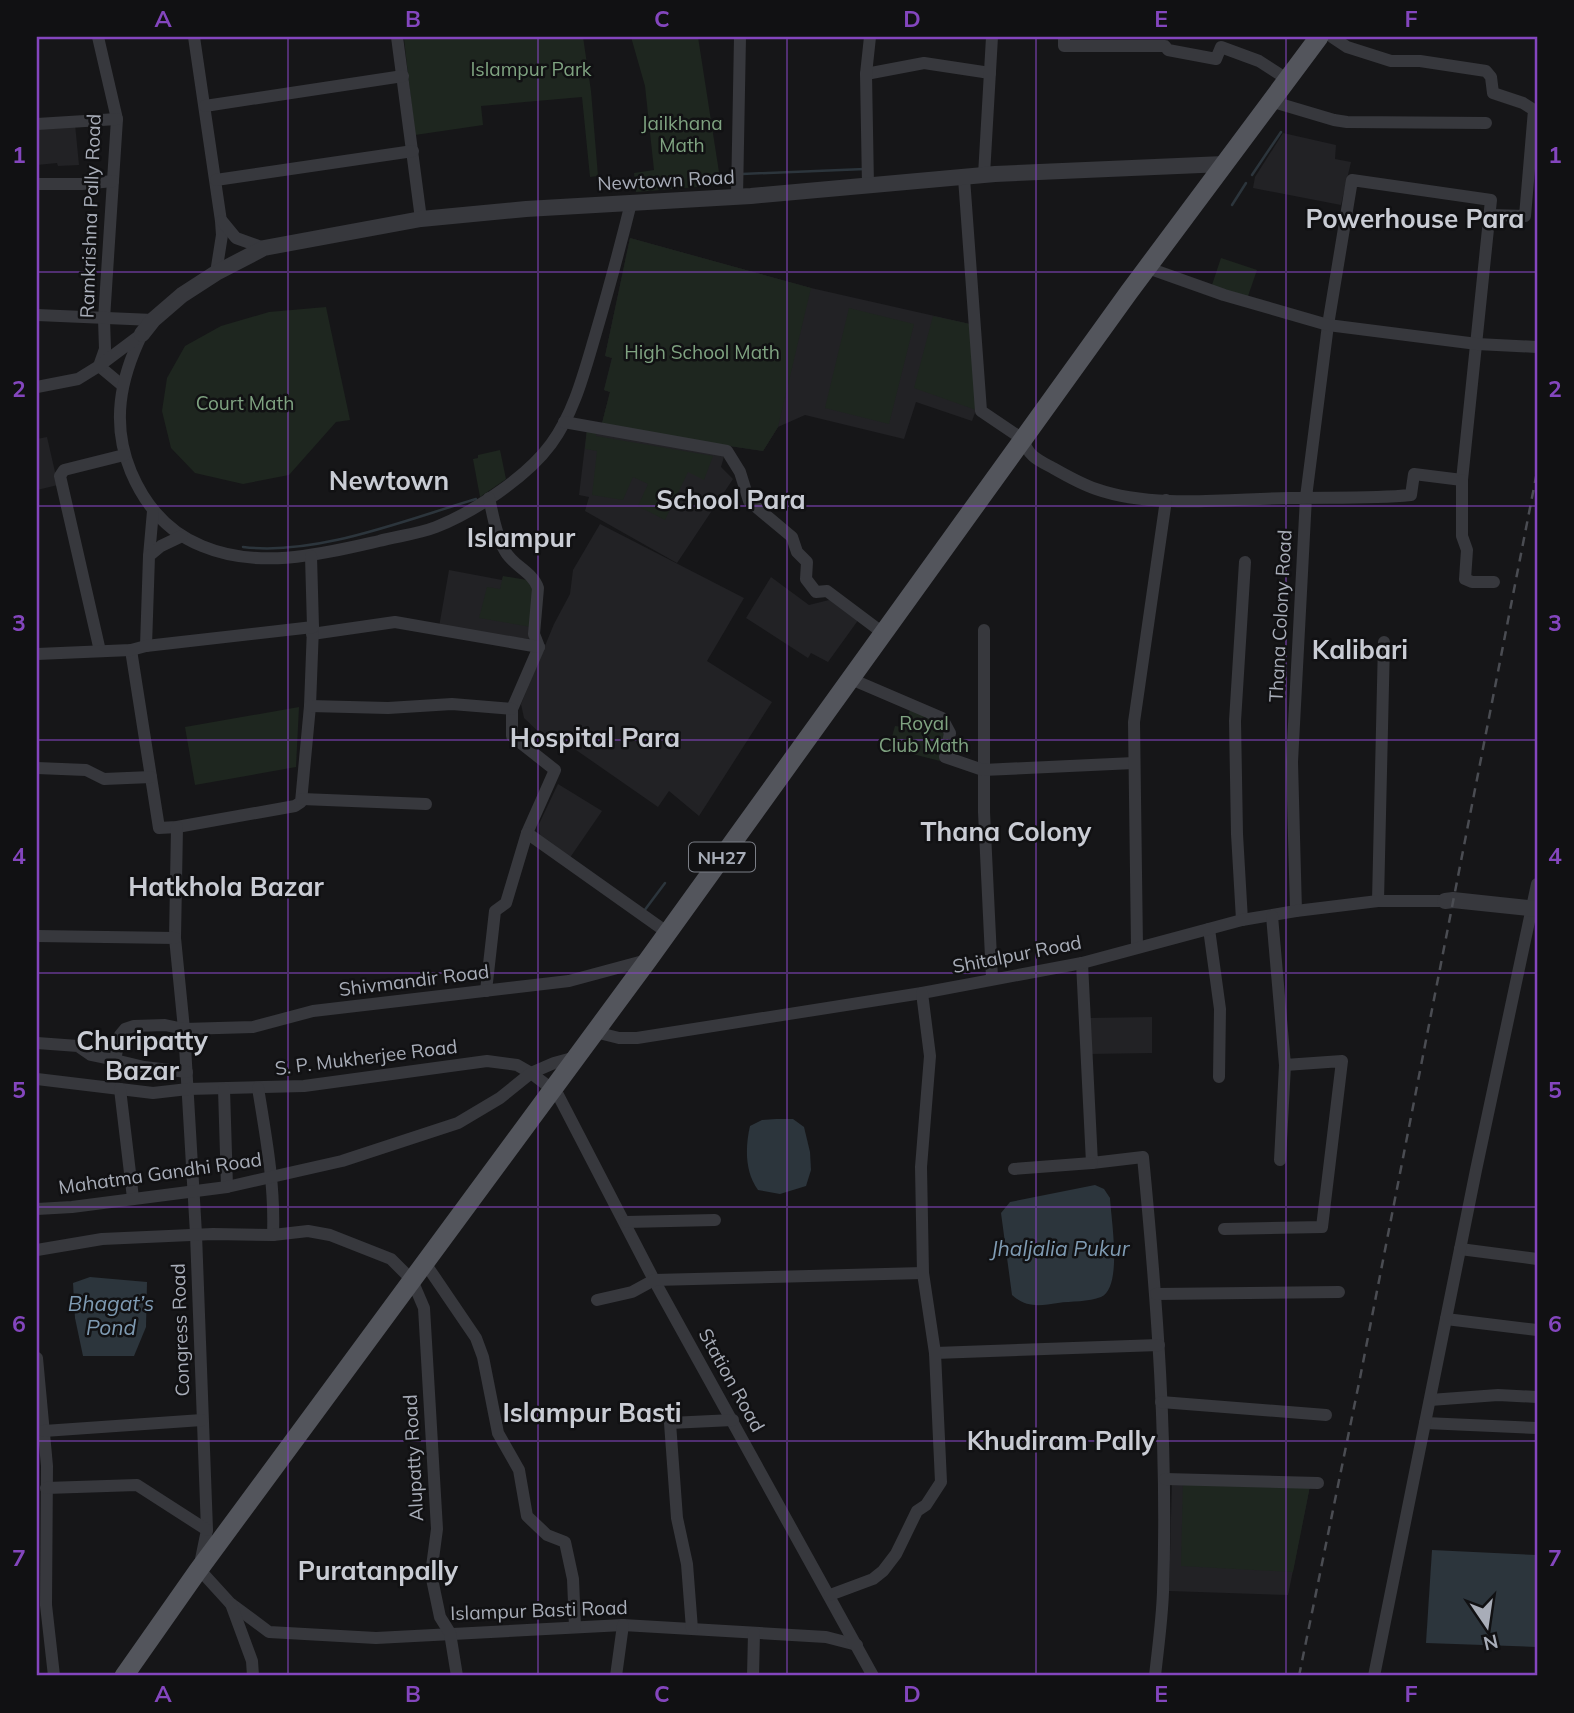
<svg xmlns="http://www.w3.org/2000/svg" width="1574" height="1713" font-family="Mulish,sans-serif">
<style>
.built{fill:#222225}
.green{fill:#1e261f}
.water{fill:#2c353c}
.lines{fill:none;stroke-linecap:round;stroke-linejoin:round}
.stream{stroke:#2c353c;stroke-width:2.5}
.minor{stroke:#37383d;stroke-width:12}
.tertiary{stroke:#37383d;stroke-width:16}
.primary{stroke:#53555c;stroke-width:19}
.rail{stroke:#4a4c52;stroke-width:2.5;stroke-dasharray:9 7;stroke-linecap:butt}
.grid{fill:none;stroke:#8446be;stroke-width:2;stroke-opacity:0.55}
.labels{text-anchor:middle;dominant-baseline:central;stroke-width:5;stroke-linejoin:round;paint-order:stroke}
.shield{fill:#111113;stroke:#7b7e86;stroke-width:2}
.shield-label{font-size:18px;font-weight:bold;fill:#a8adb8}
.park-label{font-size:19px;fill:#7fa381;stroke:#111113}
.street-label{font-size:19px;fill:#a8adb8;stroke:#111113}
.water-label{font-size:21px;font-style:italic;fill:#7f9bb3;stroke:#111113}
.district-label{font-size:26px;font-weight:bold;fill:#c9ccd4;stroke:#111113}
.neatline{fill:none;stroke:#8446be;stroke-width:2.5}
.grid-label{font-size:23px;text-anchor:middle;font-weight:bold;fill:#8446be}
</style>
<rect width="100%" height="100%" fill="#161618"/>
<!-- built -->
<g class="built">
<polygon points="75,124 79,165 58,166 57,163 37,165 37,127"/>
<polygon points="1283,133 1336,145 1335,159 1351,162 1341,205 1253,188 1255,177"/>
<polygon points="630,238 811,288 970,324 976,410 972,421 916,402 904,439 805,415 778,427 763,451 601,427 610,392 604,390 612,358 605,356"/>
<polygon points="587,429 725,453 721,467 733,479 677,563 585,511 589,497 579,495"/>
<polygon points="47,437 58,485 37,490 37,439"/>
<polygon points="600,524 744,598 707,661 772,702 699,816 669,791 658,807 566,743 544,737 524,718 521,704 554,624 570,594 573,570"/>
<polygon points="449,570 502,580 503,576 531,627 529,639 439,627"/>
<polygon points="771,577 809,605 833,599 859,619 828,662 811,653 808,658 746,618"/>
<polygon points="558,784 602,811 569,859 540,839 539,824"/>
<polygon points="1152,1017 1152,1053 1089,1054 1088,1018"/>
<polygon points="1172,1481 1310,1486 1288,1595 1169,1591"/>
</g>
<!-- green -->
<g class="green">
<polygon points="422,37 583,37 591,91 598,176 590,177 582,97 481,106 483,125 415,135 404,39"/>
<polygon points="631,37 698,37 721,185 636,192 634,173 654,170 645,86"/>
<polygon points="630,238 811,288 778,427 763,451 601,427 610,392 604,390 612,358 605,356"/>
<polygon points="1221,258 1257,270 1247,299 1211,288"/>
<polygon points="326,307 350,420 336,422 289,475 243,484 195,473 171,448 162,411 167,378 185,346 221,326 269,312"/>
<polygon points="849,308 914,324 889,424 825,408"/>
<polygon points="933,316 970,324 976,410 914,388"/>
<polygon points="587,429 596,431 596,436 713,456 704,480 688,472 665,520 638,506 648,484 633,477 623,500 592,495 597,451 585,449"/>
<polygon points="500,450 506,479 480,497 473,459 478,458 478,455"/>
<polygon points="503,576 527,580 533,584 531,627 479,618 487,587 500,589"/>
<polygon points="912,706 945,727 940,761 889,748 895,726 903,727"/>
<polygon points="299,707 296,767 195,785 185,727"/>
<polygon points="1183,1482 1310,1486 1293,1572 1181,1566"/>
</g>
<!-- water -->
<g class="water">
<path d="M 776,1119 L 793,1119 L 804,1127 L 810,1152 L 811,1170 L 806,1186 L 780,1194 L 758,1190 C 745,1172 745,1148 750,1126 L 762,1120 Z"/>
<path d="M 1095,1185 L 1104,1189 L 1110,1198 C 1111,1218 1123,1288 1101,1297 C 1089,1302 1071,1301 1058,1303 C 1040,1306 1026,1308 1012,1295 L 1001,1213 L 1010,1202 Z"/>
<polygon points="90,1277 147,1282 146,1327 134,1356 83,1356 75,1318 73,1283"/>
<polygon points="1432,1550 1537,1555 1537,1647 1426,1643"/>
</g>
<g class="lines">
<!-- stream -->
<g class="stream">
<polyline points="742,174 865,169"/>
<polyline points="1252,175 1281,132"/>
<polyline points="1232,205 1246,183"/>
<path d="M 243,547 C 317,556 405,520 476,499"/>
<polyline points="644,911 665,883"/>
</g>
<!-- minor -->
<g class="minor">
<polyline points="98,37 117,119 104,319 105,349 99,366 123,386"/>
<polyline points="194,37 221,221 222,235 216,273"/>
<polyline points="397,37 421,219"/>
<polyline points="1064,37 1064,46 1165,46 1168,50 1216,59 1221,47 1259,61 1287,79"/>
<polyline points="1332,37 1347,47 1391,61 1420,61 1486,71 1491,77 1493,93 1523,103 1534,110 1525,216 1491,215"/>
<polyline points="866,74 924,63 990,73"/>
<polyline points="1270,101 1334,120 1347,122 1486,123"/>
<polyline points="205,106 403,76"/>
<polyline points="37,124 117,119"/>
<polyline points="984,175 992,37"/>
<path d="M 964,178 L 981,411 L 1024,440 C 1027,456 1040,461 1053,468 C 1067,476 1081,484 1096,489 C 1153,509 1229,499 1288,498 C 1329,497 1370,499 1411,495 L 1414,474 L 1462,480 L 1491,200 L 1352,180 L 1328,325 L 1306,497 L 1292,762 L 1296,911"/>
<polyline points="216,180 413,151"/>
<polyline points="37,184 82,184 113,181"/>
<polyline points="868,186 866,74 870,37"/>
<polyline points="737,197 740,37"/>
<polyline points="222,221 236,238 264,248"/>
<polyline points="1148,268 1224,295 1328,325 1477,344 1537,347"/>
<polyline points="37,315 153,320"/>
<path d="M 142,334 C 120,379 111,424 131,472 C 145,505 167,532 202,546 C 259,570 322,554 379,541 C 398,536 418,534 436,527 C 474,512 527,477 551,444 C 574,413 584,373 595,336 C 608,292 620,247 631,203"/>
<polyline points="37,387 78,379 99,366 139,336"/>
<polyline points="564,422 727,451 740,472 749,501 792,537 797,552 807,562 806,579 816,592 827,591 883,633"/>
<polyline points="1462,480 1462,536 1467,550 1465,579 1472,582 1494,582"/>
<path d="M 489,498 C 493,515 496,536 505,551 C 513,566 533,572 538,588 L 534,634 L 539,647 L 512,709 L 512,736 L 555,770 L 527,833 L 668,933"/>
<polyline points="149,556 153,511"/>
<polyline points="984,630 984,812 992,978"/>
<polyline points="312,634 395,622 539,647"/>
<polyline points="146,646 149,556 161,546 182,536"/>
<polyline points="131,650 159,828 177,827 295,806 301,802 310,706 313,627"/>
<polyline points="100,651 60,476 64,470 124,455"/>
<polyline points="37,654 131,650 146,646 313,627 311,556"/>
<polyline points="851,679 942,718 950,733 945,757 983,770 1134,763"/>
<polyline points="310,706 388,708 452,704 512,709"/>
<polyline points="37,768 86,770 104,779 151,777"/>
<polyline points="302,799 426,804"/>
<polyline points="177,827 175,938 184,1029 196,1234 207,1530 199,1569 230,1603 269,1632 376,1638 623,1625 826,1637 857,1645"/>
<polyline points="1378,901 1384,642"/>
<polyline points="1242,920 1237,834 1235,721 1245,562"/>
<polyline points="1209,929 1220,1009 1219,1077"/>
<polyline points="37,936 175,938"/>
<polyline points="1137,947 1134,722 1166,500"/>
<path d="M 1082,963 L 1092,1163 L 1143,1157 C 1157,1301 1168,1446 1163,1592 C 1162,1620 1158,1648 1155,1676"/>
<polyline points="486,991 495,911 506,903 527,833"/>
<polyline points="595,1032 619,1038 637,1038 922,993 1082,963 1242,920 1296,911 1378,901 1445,901"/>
<polyline points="37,1043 78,1046 91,1055 115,1060 144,1067 187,1072"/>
<polyline points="115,1060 120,1035 125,1029 134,1026 165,1025 184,1029 253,1027 313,1011 569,981 647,960"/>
<polyline points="37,1079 153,1093 188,1089 304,1086 487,1061 517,1065 531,1073 554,1063 576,1057"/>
<path d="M 258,1088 C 266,1137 275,1185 273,1235"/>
<polyline points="120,1089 133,1198"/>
<polyline points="224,1089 227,1187"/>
<polyline points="1280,1160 1285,1065"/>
<polyline points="1014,1169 1092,1163"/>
<polyline points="37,1209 72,1207 227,1187 342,1161 458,1123 500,1098 531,1073 557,1093 654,1280 873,1676"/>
<polyline points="626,1222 715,1220"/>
<polyline points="1224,1229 1322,1227 1342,1061 1285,1065 1272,916"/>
<polyline points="1460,1249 1537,1259"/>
<polyline points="37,1250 102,1239 213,1234 273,1235 308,1231 330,1235 391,1259 412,1280 424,1308 437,1529 431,1574 440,1617 450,1633 457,1676"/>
<polyline points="425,1263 476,1338 483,1357 498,1433 519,1470 527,1516 547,1535 565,1542 573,1579 575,1627"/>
<polyline points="1156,1294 1339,1292"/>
<polyline points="597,1300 632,1292 654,1280 923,1273"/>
<polyline points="1446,1319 1537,1330"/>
<polyline points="935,1353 1159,1345"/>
<polyline points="37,1358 47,1466 46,1605 54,1676"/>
<polyline points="1430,1400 1498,1395 1537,1397"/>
<polyline points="1161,1402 1326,1415"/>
<polyline points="1425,1423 1537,1428"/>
<polyline points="44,1431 202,1420"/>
<polyline points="1165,1479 1318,1483"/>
<polyline points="46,1488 137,1485 207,1530"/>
<polyline points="830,1595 873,1579 883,1571 896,1554 917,1511 926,1505 941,1482 935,1353 923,1273 921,1167 930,1056 922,993"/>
<polyline points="231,1604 252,1661 253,1676"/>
<polyline points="692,1629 687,1564 677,1518 670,1423 733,1420"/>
<polyline points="616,1676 623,1625"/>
<polyline points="753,1676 754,1633"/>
<polyline points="1374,1676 1476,1170 1537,884"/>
</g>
<!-- tertiary -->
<g class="tertiary">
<polyline points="142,334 153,320 182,295 216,273 264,248 421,219 526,209 751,196 995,174 1224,164"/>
<polyline points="1445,901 1453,900 1537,909"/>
</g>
<!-- primary -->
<polyline class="primary" points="124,1676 197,1572 648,960 1129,292 1319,37"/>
<!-- rail -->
<polyline class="rail" points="1299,1676 1360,1378 1537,472"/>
</g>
<!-- grid -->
<path class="grid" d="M 288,37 L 288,1676M 538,37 L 538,1676M 787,37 L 787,1676M 1036,37 L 1036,1676M 1286,37 L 1286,1676M 37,272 L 1537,272M 37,506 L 1537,506M 37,740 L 1537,740M 37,973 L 1537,973M 37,1207 L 1537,1207M 37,1441 L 1537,1441"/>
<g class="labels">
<!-- shield labels -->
<rect class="shield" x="689" y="842.5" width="66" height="29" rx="5"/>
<g class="shield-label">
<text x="722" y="857">NH27</text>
</g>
<!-- park labels -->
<g class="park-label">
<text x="531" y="69">Islampur Park</text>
<text x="682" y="123">Jailkhana<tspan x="682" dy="22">Math</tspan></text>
<text x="702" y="352">High School Math</text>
<text x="245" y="403">Court Math</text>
<text x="924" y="723">Royal<tspan x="924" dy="22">Club Math</tspan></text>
</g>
<!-- street labels -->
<g class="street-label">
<text transform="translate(666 180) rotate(-3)">Newtown Road</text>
<text transform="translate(90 216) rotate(-88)">Ramkrishna Pally Road</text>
<text transform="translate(1280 616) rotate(-87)">Thana Colony Road</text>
<text transform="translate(1017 954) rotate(-11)">Shitalpur Road</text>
<text transform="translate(414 980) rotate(-7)">Shivmandir Road</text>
<text transform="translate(366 1057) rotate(-7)">S. P. Mukherjee Road</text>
<text transform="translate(160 1173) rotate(-8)">Mahatma Gandhi Road</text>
<text transform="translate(180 1330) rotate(-92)">Congress Road</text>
<text transform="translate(732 1380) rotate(61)">Station Road</text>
<text transform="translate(413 1458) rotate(-93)">Alupatty Road</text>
<text transform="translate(539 1610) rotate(-2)">Islampur Basti Road</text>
</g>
<!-- water labels -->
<g class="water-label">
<text x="1060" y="1248">Jhaljalia Pukur</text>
<text x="111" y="1303">Bhagat’s<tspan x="111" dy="24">Pond</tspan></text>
</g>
<!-- district labels -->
<g class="district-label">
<text x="1415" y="218">Powerhouse Para</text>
<text x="389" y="480">Newtown</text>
<text x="731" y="499">School Para</text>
<text x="521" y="537">Islampur</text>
<text x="1360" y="649">Kalibari</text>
<text x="595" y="737">Hospital Para</text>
<text x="1006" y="831">Thana Colony</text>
<text x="226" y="886">Hatkhola Bazar</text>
<text x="142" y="1040">Churipatty<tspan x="142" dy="30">Bazar</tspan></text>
<text x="592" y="1412">Islampur Basti</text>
<text x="1061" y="1440">Khudiram Pally</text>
<text x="378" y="1570">Puratanpally</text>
</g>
</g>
<!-- border -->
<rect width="1574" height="1713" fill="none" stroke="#111113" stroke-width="77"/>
<!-- north arrow -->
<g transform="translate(1487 1626) rotate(167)" stroke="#111113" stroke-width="5" paint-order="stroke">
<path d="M0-5L12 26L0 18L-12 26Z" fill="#a8adb8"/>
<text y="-10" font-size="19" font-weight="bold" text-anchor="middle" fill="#a8adb8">N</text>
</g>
<rect x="38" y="38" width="1498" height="1636" class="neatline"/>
<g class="grid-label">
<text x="163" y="27">A</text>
<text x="413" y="27">B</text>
<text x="662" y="27">C</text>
<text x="912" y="27">D</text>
<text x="1161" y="27">E</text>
<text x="1411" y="27">F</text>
<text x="19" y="163">1</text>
<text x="1555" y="163">1</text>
<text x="19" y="397">2</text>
<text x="1555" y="397">2</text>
<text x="19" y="631">3</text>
<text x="1555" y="631">3</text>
<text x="19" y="864">4</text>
<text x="1555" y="864">4</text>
<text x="19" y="1098">5</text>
<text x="1555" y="1098">5</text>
<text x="19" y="1332">6</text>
<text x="1555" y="1332">6</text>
<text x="19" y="1566">7</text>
<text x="1555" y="1566">7</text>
<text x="163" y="1702">A</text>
<text x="413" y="1702">B</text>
<text x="662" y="1702">C</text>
<text x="912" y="1702">D</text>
<text x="1161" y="1702">E</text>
<text x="1411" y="1702">F</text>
</g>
</svg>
